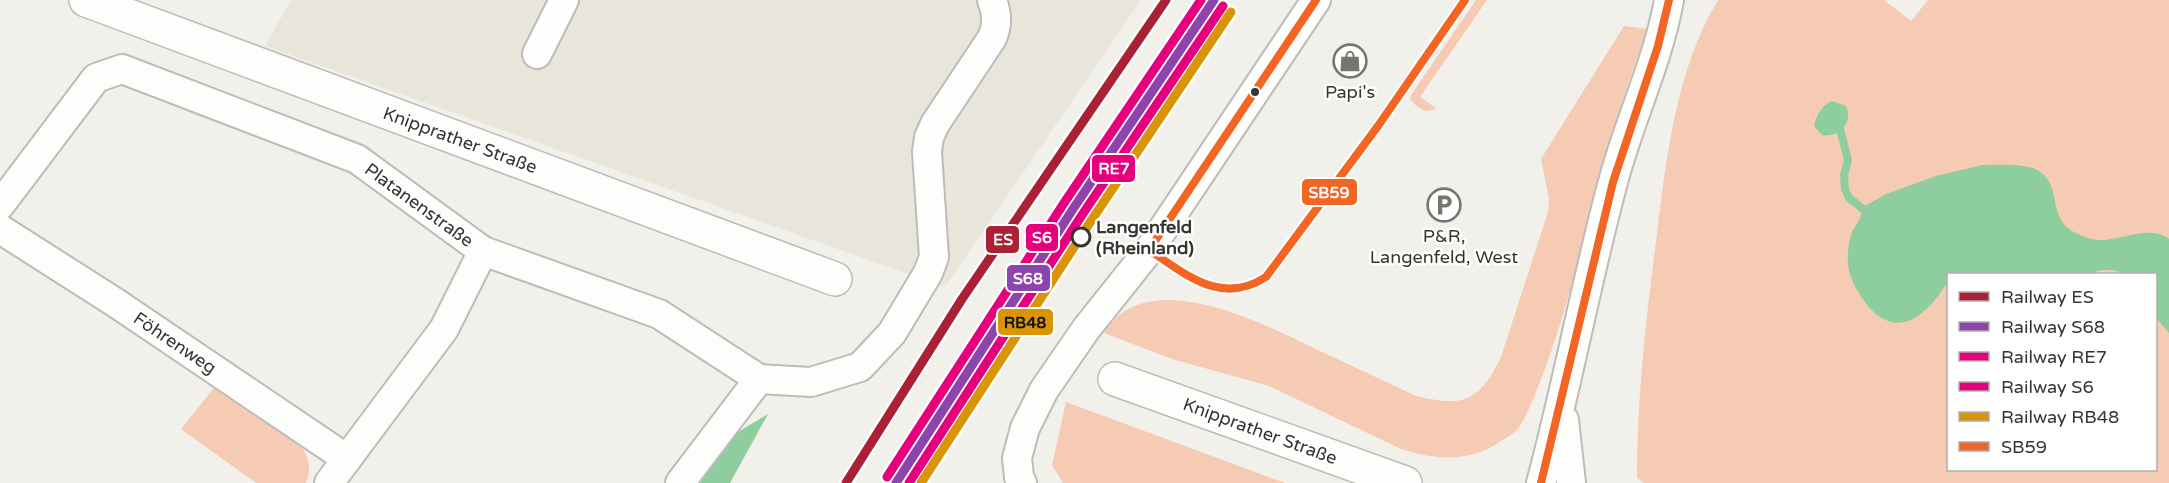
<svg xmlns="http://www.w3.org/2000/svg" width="2169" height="483" font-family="'Varela Round',sans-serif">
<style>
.built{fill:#e8e6da}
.green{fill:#f6cbb3;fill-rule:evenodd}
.water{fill:#8ece9e}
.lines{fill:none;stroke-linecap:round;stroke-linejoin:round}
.stream{stroke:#8ece9e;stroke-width:8}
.minor-casing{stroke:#bdbcb8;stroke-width:32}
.secondary-casing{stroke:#bdbcb8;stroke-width:36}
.minor{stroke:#fdfdfc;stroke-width:28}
.secondary{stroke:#fdfdfc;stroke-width:33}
.bus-1-casing{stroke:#fff;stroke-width:12}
.bus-1{stroke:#f26522;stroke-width:8}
.rail-1-casing{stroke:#fff;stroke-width:14}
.rail-2-casing{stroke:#fff;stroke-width:14}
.rail-3-casing{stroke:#fff;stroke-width:14}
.rail-4-casing{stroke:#fff;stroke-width:14}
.rail-5-casing{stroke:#fff;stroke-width:14}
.rail-1{stroke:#aa2135;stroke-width:9}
.rail-2{stroke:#8e44ad;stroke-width:9}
.rail-3{stroke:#e5007d;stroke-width:9}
.rail-4{stroke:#e6007e;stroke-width:9}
.rail-5{stroke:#da9507;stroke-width:9}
.bus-dot{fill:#343430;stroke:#fff;stroke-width:2}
.stop-dot{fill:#fff;stroke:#343430;stroke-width:3}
.labels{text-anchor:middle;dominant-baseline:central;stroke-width:5;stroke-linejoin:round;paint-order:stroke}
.poi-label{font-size:18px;fill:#343430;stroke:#fff}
.street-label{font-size:18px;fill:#343430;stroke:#fff}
.stop-label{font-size:18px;font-weight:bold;fill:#343430;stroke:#fff;text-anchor:start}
.line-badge{stroke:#fff;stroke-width:2}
.badge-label{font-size:16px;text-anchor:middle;font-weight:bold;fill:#fff}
.pale-badge-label{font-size:16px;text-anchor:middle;font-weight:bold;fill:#111}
</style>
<rect width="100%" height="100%" fill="#f1f0eb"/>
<!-- built -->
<polygon class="built" points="291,0 1141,0 945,287 265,46"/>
<!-- green -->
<g class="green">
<path d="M 1476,0 L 1487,0 L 1420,97 L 1436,108 C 1426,115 1416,107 1410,99 L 1411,95 Z"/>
<path d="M 1718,0 L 1884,0 L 1911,21 L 1928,0 L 2169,0 L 2169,483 L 1644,483 L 1637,477 C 1637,398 1646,319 1656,241 C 1666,161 1675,71 1718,0 ZM 1948,274 L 2156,274 L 2156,470 L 1948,470 Z"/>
<path d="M 1624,26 L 1648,29 C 1631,74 1616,118 1604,163 C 1583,237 1568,311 1540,382 C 1534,396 1526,420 1516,431 C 1512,435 1505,438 1501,441 C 1470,463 1435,460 1401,449 L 1269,386 L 1172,359 L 1104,333 C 1147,262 1263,324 1318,350 C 1350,365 1382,380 1414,395 C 1461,408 1479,403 1501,357 L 1548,212 L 1549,199 L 1541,159 Z"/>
<path d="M 217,384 L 303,449 C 310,461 311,470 306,483 L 256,483 L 181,429 Z"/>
<polygon points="1066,402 1285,483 1063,483 1052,465"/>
</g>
<!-- water -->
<g class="water">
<path d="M 1832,101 L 1846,106 C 1854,123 1838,138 1822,135 L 1814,126 C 1816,116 1821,106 1832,101 Z"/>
<path d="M 1982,165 C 1997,165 2025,163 2037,170 C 2064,184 2045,219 2076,233 C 2082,236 2091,240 2098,240 C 2122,241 2147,224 2169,239 L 2169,333 L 2156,318 L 2156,274 L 2127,274 L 2112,270 L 2102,270 L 2087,274 L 1948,274 L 1948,286 L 1945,286 C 1922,322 1891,341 1862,298 C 1855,287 1849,277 1848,264 C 1847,255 1849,240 1852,232 C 1856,224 1862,219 1861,211 L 1865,206 L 1886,194 L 1936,176 Z"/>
<polygon points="768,414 730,483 700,483 736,433"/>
</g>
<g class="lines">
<!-- stream -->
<polyline class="stream" points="1840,129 1848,160 1844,175 1845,189 1849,198 1863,209"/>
<!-- minor casing -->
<g class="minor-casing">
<g id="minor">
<polyline points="537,54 564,0"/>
<polyline points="0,205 96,78 122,69 357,159 483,251 659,314 759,379 680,483"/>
<polyline points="0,229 116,303 347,459"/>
<path d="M 759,379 L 811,382 L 860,367 L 892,333 L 928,273 L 934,257 L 927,152 L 929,137 L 935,124 L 992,38 C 998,24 997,14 992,0"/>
<polyline points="1564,420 1571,483"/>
<polyline points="329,483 444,329 483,251"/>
<polyline points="1022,483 1019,477 1017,458 1025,428 1044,390 1086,329 1149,250 1316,0"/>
<path d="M 1541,483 C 1568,383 1586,282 1613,182 C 1629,121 1658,62 1669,0"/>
</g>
</g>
<!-- secondary casing -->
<g class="secondary-casing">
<g id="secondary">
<polyline points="86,0 835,279"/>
<polyline points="1115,379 1405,483"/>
</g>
</g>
<!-- minor -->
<use href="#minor" class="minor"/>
<!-- secondary -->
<use href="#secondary" class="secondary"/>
<!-- bus-1 casing -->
<g class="bus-1-casing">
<g id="bus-1">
<path d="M 1149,250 C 1187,275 1221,306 1266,277 L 1378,126 L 1465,0"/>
<polyline points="1149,250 1316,0"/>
<polyline points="1541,483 1613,182 1658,46 1669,0"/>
</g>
</g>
<!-- bus-1 -->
<use href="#bus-1" class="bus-1"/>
<!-- rail-1 casing -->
<g class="rail-1-casing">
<polyline id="rail-1" points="846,483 962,299 1166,0"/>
</g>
<!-- rail-2 casing -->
<g class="rail-2-casing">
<polyline id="rail-2" points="896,483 1073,209 1214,0"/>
</g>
<!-- rail-3 casing -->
<g class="rail-3-casing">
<polyline id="rail-3" points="909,483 1082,215 1223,6"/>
</g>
<!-- rail-4 casing -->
<g class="rail-4-casing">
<polyline id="rail-4" points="887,477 1064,203 1201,0"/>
</g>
<!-- rail-5 casing -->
<g class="rail-5-casing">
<polyline id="rail-5" points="921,483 1091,221 1231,12"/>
</g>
<!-- rail-1 -->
<use href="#rail-1" class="rail-1"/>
<!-- rail-2 -->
<use href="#rail-2" class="rail-2"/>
<!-- rail-3 -->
<use href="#rail-3" class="rail-3"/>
<!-- rail-4 -->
<use href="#rail-4" class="rail-4"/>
<!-- rail-5 -->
<use href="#rail-5" class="rail-5"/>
</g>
<!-- icons -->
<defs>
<g id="shop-ring" transform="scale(1.725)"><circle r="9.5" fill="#fff" stroke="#767671" stroke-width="1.5"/><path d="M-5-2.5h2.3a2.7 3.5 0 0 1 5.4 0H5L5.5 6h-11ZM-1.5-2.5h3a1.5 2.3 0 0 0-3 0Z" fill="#767671"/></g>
<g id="parking-ring" transform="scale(1.725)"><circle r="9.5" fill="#fff" stroke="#767671" stroke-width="1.5"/><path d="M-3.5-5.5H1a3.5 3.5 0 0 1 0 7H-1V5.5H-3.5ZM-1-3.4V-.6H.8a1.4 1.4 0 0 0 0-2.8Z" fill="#767671"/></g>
</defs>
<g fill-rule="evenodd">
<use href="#shop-ring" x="1350" y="61"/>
<use href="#parking-ring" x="1444" y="205"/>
</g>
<!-- markers -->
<circle class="bus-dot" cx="1255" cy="92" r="5"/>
<circle class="stop-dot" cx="1081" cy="237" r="9"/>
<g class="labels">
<!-- poi labels -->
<g class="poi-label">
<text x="1350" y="92">Papi's</text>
<text x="1444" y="236">P&amp;R,<tspan x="1444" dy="21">Langenfeld, West</tspan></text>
</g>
<!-- street labels -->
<g class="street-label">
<text transform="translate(460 140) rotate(20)">Knipprather Straße</text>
<text transform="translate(419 205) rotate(36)">Platanenstraße</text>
<text transform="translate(175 343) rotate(34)">Föhrenweg</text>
<text transform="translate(1260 431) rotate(20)">Knipprather Straße</text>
</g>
<!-- stop labels -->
<g class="stop-label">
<text x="1096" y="227">Langenfeld<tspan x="1096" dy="21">(Rheinland)</tspan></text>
</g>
</g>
<g class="line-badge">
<rect x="1091" y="154" width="45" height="29" rx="6" fill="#e5007d"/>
<rect x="1301" y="178" width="57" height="28" rx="6" fill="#f26522"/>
<rect x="1025" y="223" width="34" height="29" rx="6" fill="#e6007e"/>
<rect x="985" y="225" width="35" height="29" rx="6" fill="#aa2135"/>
<rect x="1006" y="264" width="45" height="28" rx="6" fill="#8e44ad"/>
<rect x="997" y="308" width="57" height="28" rx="6" fill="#da9507"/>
</g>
<g class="badge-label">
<text x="1114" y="174">RE7</text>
<text x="1329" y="198">SB59</text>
<text x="1042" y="243">S6</text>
<text x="1003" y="245">ES</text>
<text x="1028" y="284">S68</text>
</g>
<g class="pale-badge-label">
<text x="1025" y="328">RB48</text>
</g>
<!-- legend -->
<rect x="1947" y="273" width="210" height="198" fill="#ffffff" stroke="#aeaeac" stroke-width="1.5"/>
<rect x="1959" y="292" width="30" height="9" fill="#aa2135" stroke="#aeaeac" stroke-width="1.5"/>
<text x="2001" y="303" font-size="18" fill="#343430">Railway ES</text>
<rect x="1959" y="322" width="30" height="9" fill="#8e44ad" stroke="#aeaeac" stroke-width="1.5"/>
<text x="2001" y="333" font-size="18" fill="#343430">Railway S68</text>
<rect x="1959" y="352" width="30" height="9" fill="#e5007d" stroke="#aeaeac" stroke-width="1.5"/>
<text x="2001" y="363" font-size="18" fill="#343430">Railway RE7</text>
<rect x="1959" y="382" width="30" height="9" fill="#e6007e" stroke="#aeaeac" stroke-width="1.5"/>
<text x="2001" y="393" font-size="18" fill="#343430">Railway S6</text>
<rect x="1959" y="412" width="30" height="9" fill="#da9507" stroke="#aeaeac" stroke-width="1.5"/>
<text x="2001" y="423" font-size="18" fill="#343430">Railway RB48</text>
<rect x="1959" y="442" width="30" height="9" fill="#f26522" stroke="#aeaeac" stroke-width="1.5"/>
<text x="2001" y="453" font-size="18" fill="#343430">SB59</text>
</svg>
